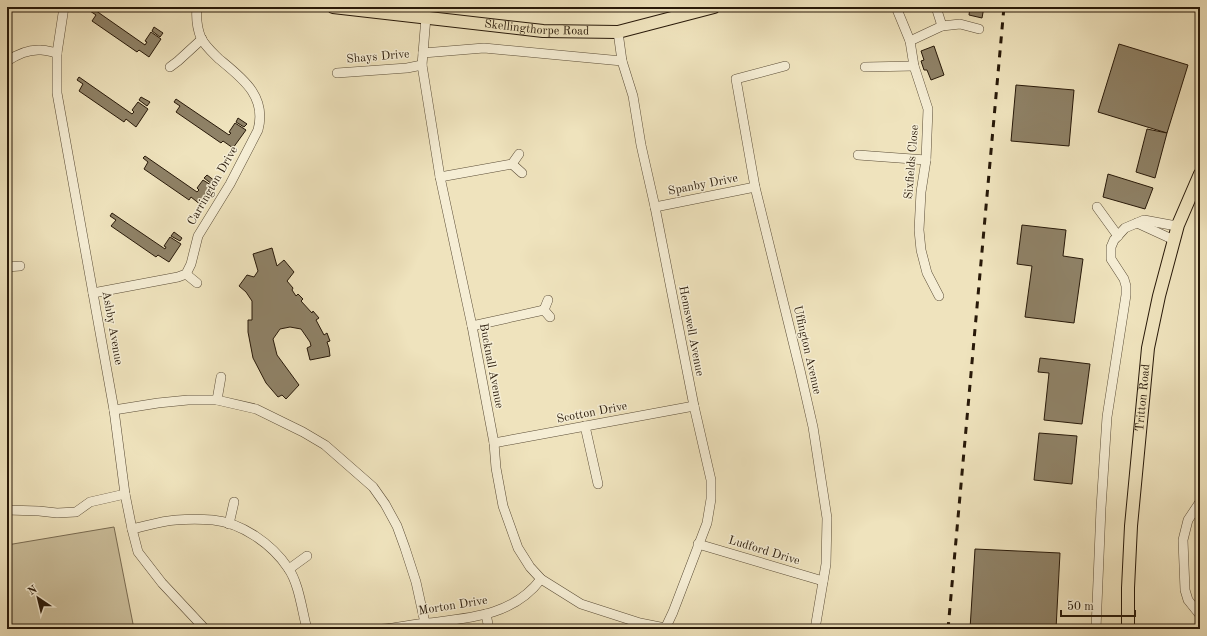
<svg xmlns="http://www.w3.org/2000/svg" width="1207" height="636" font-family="'Old Standard TT',serif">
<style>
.green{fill:#cdc19e;stroke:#7a6d54}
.building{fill:#8f8267;stroke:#281909}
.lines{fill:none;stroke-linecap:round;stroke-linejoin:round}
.minor-casing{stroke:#5a4c36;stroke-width:10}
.major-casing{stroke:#281909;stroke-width:14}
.minor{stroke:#f5edd4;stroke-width:9}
.major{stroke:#efe3bd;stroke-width:12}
.rail{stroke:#281909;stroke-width:3;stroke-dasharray:7 7;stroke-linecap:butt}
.labels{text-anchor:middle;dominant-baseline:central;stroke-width:3;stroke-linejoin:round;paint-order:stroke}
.street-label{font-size:12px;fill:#281909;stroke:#f5edd4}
</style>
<rect width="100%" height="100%" fill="#efe3bd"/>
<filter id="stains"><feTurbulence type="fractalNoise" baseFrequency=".005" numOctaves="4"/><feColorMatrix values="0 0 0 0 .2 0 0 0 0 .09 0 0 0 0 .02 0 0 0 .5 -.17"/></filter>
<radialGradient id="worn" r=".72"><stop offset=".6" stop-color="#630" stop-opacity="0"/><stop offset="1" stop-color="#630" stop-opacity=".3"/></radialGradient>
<!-- green -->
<polygon class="green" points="114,527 134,629 7,629 7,545"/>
<!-- building -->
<g class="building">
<polygon points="970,7 984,7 982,18 969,15"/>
<polygon points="92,8 145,45 147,42 145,41 151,32 161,39 149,57 139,50 137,52 92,21 96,15 90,11"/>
<polygon points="154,27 163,33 160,37 152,31"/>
<polygon points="1119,44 1188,65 1167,133 1098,112"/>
<polygon points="934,46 944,75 931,80 927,70 924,70 921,61 924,60 921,51"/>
<polygon points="79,77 132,114 134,112 132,110 138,102 148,109 136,127 126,119 124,122 79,91 83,84 77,80"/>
<polygon points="1016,85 1074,90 1069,146 1011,141"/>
<polygon points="141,97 150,102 147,106 139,100"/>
<polygon points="176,99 229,135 231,133 229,132 235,123 246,130 233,148 223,141 221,143 176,112 180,106 174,102"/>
<polygon points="238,118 247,124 244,127 236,122"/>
<polygon points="1147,129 1167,133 1155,178 1136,172"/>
<polygon points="145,156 197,192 199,190 197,188 203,180 214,187 201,205 191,197 189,200 144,169 148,162 143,158"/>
<polygon points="1108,174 1153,188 1145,209 1103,197"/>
<polygon points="207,175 215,181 212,184 204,178"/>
<polygon points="112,213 165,249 166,247 164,246 170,237 181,244 169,262 158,255 156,257 111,226 116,220 110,216"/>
<polygon points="1022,225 1066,230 1063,256 1083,259 1074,323 1025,317 1032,266 1017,264"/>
<polygon points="174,232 182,238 180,241 171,236"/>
<polygon points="272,248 277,266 284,260 294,272 287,281 293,288 292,290 296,296 298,294 303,299 301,301 312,313 313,311 319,318 316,320 324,335 327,333 330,341 327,342 329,348 330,356 310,360 307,348 311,346 310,342 301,329 290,327 280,329 273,339 277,355 299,385 286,399 282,395 278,397 266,383 253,358 248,332 248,320 252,320 252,301 246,292 239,286 247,275 254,277 258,271 253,254"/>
<polygon points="1040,358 1090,364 1082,424 1044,420 1049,373 1038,372"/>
<polygon points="1039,433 1077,436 1072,484 1034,480"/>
<polygon points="975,549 1060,553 1056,629 970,629"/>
</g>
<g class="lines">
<!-- minor casing -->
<g class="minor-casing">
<g id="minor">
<polyline points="64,7 57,53 57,93 114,410 125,494 132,529 138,552 162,583 205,629"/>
<polyline points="896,7 910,41 914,66 928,109 926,160 921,192 919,230 921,250 927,273 939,296"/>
<polyline points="936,7 942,26"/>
<polyline points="426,17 422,65 440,177 472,326 494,443 496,468 503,506 518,548 530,567 541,579 581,604 640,623 665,628"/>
<polyline points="618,32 622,61 633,96 641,145 655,207 694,406 711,480 711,499 707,523 673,612 665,629"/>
<polyline points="910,41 942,26 960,24 979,29"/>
<polyline points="423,53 484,48 622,61"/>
<path d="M 7,61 C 16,55 29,49 41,50 C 46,50 52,52 57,53"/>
<polyline points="785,66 736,79 755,187 800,370 813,427 827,518 826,564 815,629"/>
<polyline points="170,67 178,61 202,39"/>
<polyline points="865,67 914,66"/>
<polyline points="337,73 407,68 422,65"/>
<polyline points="858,155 926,160"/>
<polyline points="512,164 522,173"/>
<polyline points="512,164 519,154"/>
<polyline points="440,177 512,164"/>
<polyline points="655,207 755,187"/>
<polyline points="1097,207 1118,236"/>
<polyline points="1137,223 1174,240"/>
<polyline points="7,267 20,266"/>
<polyline points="186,274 197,283"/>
<path d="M 93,293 L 178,277 L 186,274 L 191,264 L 198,236 L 230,184 L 258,130 C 267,96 242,78 219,59 C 213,53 205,46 201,38 C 197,28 196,17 197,7"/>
<polyline points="544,310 548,300"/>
<polyline points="472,326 544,310 550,317"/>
<polyline points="217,400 221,377"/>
<polyline points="114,410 158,403 188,400 217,400 256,409 303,432 325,445 373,487 385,504 397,526 405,548 416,582 425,623"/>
<polyline points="585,426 598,484"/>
<polyline points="494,443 694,406"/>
<polyline points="1200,502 1188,520 1183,540 1185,590 1188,600 1200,615"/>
<polyline points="7,510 39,511 57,513 76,512 90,502 125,494"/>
<polyline points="229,524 234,502"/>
<path d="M 132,529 C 146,526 161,521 176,520 C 188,519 201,519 213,520 C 242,523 272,544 288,568 C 299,583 302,611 307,629"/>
<polyline points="698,544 823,581"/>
<polyline points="289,569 307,556"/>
<polyline points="486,614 489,629"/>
<path d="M 382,629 C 397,628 412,624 428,623 C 470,618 513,616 541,579"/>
<polyline points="1096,629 1101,508 1107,417 1126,295 1126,286 1124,279 1111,259 1111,247 1114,240 1125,228 1144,220 1171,225 1178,225"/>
<polyline points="1198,629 1200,625"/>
</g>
</g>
<!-- major casing -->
<g class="major-casing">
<g id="major">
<path id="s1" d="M 333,7 L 543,31 L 618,32 L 714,7"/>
<path id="s2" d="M 1128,629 L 1128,588 L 1131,526 L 1148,348 L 1159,296 L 1178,225 L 1200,174"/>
</g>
</g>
<!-- minor -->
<use href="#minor" class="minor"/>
<!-- major -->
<use href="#major" class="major"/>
<!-- rail -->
<polyline class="rail" points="948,629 1004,7"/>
</g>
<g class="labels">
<!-- street labels -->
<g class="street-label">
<text stroke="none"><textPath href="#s1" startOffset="205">Skellingthorpe Road</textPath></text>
<text transform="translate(378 57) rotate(-5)">Shays Drive</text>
<text transform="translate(912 162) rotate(-85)">Sixfields Close</text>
<text transform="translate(703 185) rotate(-11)">Spanby Drive</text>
<text transform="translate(213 186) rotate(-60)">Carrington Drive</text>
<text transform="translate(112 328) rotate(80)">Ashby Avenue</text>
<text transform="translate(691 331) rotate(79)">Hemswell Avenue</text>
<text transform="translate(807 350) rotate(77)">Uffington Avenue</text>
<text transform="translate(491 366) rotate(79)">Bucknall Avenue</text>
<text stroke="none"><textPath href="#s2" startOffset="232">Tritton Road</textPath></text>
<text transform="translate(592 413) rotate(-11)">Scotton Drive</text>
<text transform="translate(764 551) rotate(17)">Ludford Drive</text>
<text transform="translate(453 606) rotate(-9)">Morton Drive</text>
</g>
</g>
<!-- margin -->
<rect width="1207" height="636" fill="none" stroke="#efe3bd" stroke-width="24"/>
<rect x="8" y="8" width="1191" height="620" fill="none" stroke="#281909" stroke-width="2"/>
<rect x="12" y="12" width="1183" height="612" fill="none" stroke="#281909"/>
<!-- north arrow -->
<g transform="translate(38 598) rotate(325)" stroke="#f5edd4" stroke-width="3" paint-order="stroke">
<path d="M0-3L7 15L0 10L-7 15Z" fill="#281909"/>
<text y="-6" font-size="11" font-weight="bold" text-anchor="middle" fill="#281909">N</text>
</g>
<!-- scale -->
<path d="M1061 610v6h74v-6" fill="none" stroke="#281909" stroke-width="2"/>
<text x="1067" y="610" font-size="12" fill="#281909" stroke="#f5edd4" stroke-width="3" paint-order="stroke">50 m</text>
<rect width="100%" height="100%" filter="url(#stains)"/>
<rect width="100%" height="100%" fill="url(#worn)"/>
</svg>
